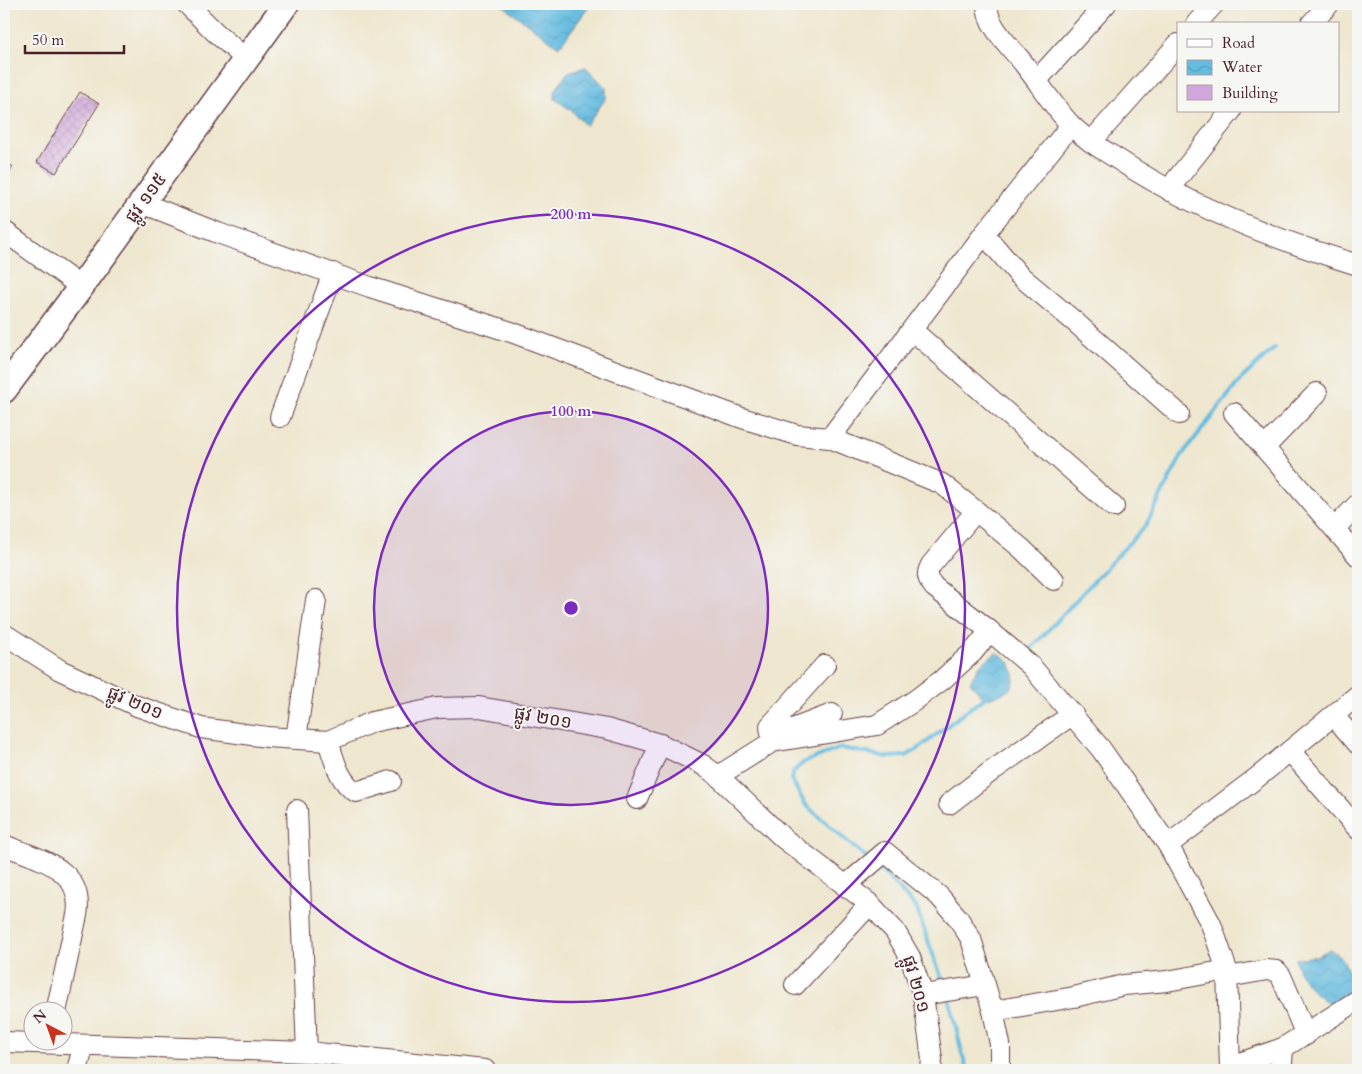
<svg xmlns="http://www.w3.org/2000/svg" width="1362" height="1074" font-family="Cardo,'Noto Sans Khmer',serif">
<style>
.water{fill:url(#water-waves);stroke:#566d86}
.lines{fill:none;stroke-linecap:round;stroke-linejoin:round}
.stream{stroke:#63bbe0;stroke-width:4}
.building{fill:url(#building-cross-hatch)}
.minor-casing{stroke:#633d43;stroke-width:22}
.major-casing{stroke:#633d43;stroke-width:28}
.minor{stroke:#fff;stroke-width:20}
.major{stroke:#fff;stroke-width:25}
.ring{fill:none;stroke:#7b2cbf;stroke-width:2.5}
.labels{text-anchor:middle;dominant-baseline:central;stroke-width:4;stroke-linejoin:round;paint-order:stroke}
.street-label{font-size:18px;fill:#4a1f2b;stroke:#f6f6f2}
.centre{fill:#7b2cbf;stroke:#f6f6f2;stroke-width:2.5}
.ring-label{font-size:15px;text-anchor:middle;font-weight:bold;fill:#7b2cbf;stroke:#f6f6f2;stroke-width:4;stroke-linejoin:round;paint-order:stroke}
</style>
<defs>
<pattern id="water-waves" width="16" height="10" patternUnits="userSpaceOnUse" patternTransform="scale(1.25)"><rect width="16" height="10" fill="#63bbe0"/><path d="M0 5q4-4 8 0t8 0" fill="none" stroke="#57a0c0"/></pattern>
<pattern id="building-cross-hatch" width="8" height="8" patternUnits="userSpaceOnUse" patternTransform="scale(1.25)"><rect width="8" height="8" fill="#d1a6dd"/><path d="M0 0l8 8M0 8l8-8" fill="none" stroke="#ac87b3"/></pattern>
</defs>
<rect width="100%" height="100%" fill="#f6f6f2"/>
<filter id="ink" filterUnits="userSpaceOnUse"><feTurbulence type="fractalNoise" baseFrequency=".02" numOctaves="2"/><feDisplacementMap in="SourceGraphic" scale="10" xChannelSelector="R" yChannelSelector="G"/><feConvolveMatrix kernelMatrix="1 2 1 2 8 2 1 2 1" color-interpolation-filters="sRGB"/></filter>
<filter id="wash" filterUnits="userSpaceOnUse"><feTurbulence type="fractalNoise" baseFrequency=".0096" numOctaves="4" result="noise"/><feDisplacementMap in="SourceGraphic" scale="20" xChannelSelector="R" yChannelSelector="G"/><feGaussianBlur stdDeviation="1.12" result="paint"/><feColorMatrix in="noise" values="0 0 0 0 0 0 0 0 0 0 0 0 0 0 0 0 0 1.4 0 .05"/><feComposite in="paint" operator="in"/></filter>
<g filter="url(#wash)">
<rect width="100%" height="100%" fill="#eee6ce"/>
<!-- water -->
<g class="water">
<polygon points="501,4 591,4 559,47"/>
<polygon points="586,67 606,88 606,98 586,126 571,110 555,99 555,91 568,72"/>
<path d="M 996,653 C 999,654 1004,656 1006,659 C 1013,665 1018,680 1011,688 C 1005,694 993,696 985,699 L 970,682 L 980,665 Z"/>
<path d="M 1330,949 L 1343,959 L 1353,984 L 1350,994 L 1330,1004 C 1313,993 1300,980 1295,959 L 1317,956 Z"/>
</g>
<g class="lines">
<!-- stream -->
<g class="stream">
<polyline points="1026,654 1146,525 1182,455 1241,379 1275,348"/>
<polyline points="867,858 841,836 805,804 791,779 794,771 804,762 841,748 888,757 906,756 918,749 970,708 988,696"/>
<polyline points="877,866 916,907 944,985"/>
<path d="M 948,997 C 956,1021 959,1046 967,1070"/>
</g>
</g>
<g id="blocks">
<!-- building -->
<g class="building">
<polygon points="80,92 99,104 56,173 37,162"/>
<polygon points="4,160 13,167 4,178"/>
</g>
</g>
</g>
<g filter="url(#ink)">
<use href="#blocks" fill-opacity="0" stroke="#633d43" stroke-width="1"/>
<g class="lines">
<!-- minor casing -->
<g class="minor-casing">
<g id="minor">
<polyline points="187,4 215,32 246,59"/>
<path d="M 987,4 C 987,27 1011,47 1024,64 C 1040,84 1053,106 1070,124 C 1084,139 1102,149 1119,160 C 1190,207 1277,240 1358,265"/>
<polyline points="1196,24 1214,4"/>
<polyline points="1311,24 1329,4"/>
<polyline points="1037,80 1106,4"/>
<polyline points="1091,142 1178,44"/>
<polyline points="1170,191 1176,180 1231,111"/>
<polyline points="142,203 218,233 370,287 511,332 742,418 797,435 830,438 984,234 1071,125"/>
<polyline points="4,231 81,287"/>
<polyline points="984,234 1019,275 1075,322 1179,414"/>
<polyline points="912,330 1114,507"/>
<polyline points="1234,413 1358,556"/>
<polyline points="280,417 333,273"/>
<path d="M 830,438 L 942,484 L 976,511 L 931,565 C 926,574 927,578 934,587 L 990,631 L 1031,666 L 1101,749 L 1168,845 L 1211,924 L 1227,970 L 1230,1070"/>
<polyline points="1265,447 1317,393"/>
<polyline points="976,511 1021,548 1054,580"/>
<polyline points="1335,528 1358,504"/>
<polyline points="4,634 60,670 137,706 201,728 267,737 328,741 372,722 437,708 479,707 607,729 660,744 703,765 718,776 783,838 870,904 895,931 910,957 923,995 932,1059 931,1070"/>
<polyline points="1334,716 1358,744"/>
<polyline points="787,731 832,714"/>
<polyline points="296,739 316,600"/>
<path d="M 328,741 C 334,759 339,782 356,792 L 391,781"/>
<polyline points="772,742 770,726 825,665"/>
<polyline points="1290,751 1358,829"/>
<polyline points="718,776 772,742 877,725 914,701 942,680 973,652 990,631"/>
<polyline points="637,799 660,744"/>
<polyline points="949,804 989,773 1073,714"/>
<polyline points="297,810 307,1052"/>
<path d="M 4,845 C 38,859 85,868 77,915 L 56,1012"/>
<polyline points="1168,845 1259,776 1358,695"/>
<polyline points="845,886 885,852 939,896 958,918 971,939 993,1011 1000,1044 1000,1070"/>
<polyline points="1228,977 1267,970 1277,971 1281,976 1306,1035"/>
<polyline points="795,985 870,904"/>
<polyline points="923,995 985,985"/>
<polyline points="993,1011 1074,997 1124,985 1167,981 1227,970"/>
<polyline points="4,1042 307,1052 485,1070"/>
<polyline points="1231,1066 1283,1048 1358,1000"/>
<polyline points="77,1070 84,1045"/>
<polyline points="1279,1070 1282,1063 1283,1048"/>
</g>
</g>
<!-- major casing -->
<g class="major-casing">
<polyline id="major" points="4,390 81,287 286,4"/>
</g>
<!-- minor -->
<use href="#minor" class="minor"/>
<!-- major -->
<use href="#major" class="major"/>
</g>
</g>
<!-- distance rings -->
<circle cx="571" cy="608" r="197" fill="#7b2cbf" fill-opacity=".12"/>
<g class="ring">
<circle cx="571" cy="608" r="197"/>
<circle cx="571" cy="608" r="394"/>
</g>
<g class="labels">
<!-- street labels -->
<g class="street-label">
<text transform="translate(146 198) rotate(-54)">ផ្លូវ ១១៥</text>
<text transform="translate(135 703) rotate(23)">ផ្លូវ ២០១</text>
<text transform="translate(543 718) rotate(10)">ផ្លូវ ២០១</text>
<text transform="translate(916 984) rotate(74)">ផ្លូវ ២០១</text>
</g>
</g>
<circle cx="571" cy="608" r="8" class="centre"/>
<g class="ring-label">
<text x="571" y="219">200 m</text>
<text x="571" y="416">100 m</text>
</g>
<!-- margin -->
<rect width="1362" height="1074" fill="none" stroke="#f6f6f2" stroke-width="20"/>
<!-- legend -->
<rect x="1177" y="22" width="162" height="90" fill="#f6f6f2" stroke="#b1a0a2"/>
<rect x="1187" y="39" width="25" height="8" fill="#ffffff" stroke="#b1a0a2"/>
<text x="1222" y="48" font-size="15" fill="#4a1f2b">Road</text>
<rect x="1187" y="60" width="25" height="15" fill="url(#water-waves)" stroke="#b1a0a2"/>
<text x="1222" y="72" font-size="15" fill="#4a1f2b">Water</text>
<rect x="1187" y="85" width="25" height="15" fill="#d1a6dd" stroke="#b1a0a2"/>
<text x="1222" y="98" font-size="15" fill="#4a1f2b">Building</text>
<!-- north arrow -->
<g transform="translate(48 1026) rotate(319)"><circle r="24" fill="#f6f6f2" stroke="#b1a0a2"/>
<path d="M0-4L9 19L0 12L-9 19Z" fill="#c8321e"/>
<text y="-8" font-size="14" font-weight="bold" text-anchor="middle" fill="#4a1f2b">N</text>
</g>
<!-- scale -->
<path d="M25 45v8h99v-8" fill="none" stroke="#4a1f2b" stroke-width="2.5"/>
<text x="32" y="45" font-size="15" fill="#4a1f2b" stroke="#f6f6f2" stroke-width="4" paint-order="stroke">50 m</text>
</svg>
